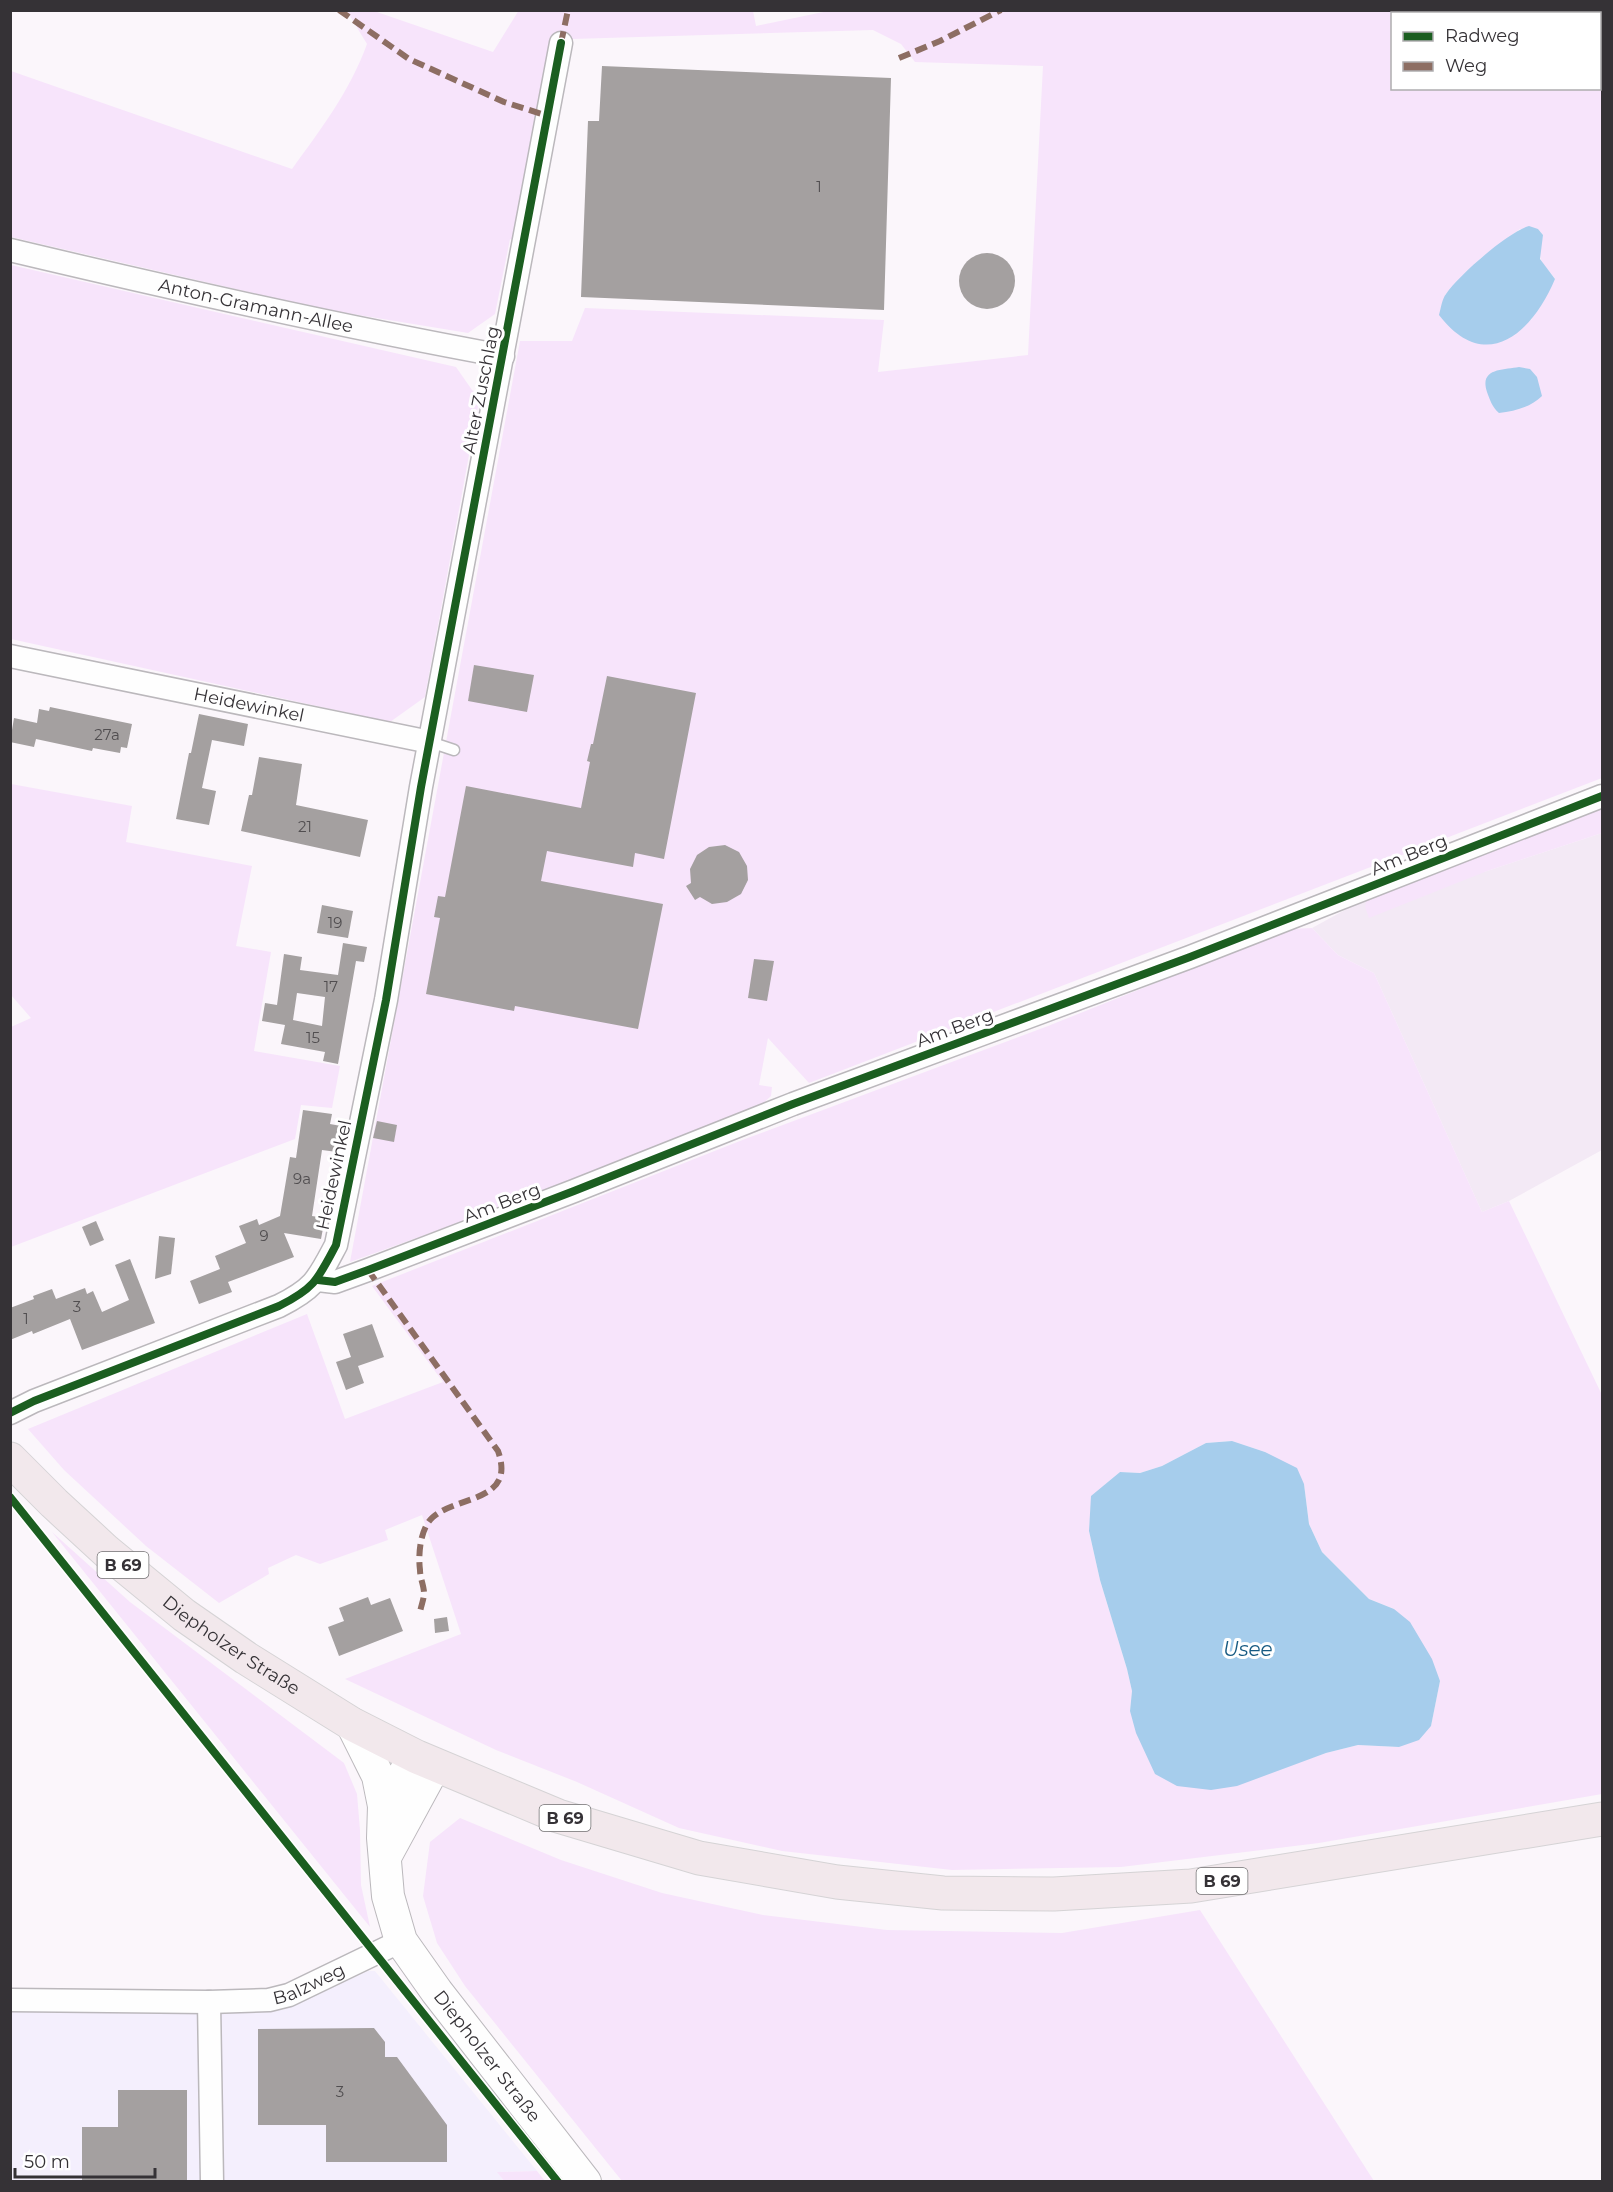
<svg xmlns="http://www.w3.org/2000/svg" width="1613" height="2192" font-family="Montserrat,sans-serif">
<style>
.commercial{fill:#f4effd}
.built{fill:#f3e9f5}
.green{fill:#f7e4fb;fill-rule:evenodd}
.water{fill:#a6cdec}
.building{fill:#a4a0a0;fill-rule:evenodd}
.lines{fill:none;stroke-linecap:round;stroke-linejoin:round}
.service-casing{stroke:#bbb8bc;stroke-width:13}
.minor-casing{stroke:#bbb8bc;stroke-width:25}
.secondary-casing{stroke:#bbb8bc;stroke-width:34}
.primary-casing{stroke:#d5d3d5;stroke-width:35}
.service{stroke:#fefefe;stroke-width:10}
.minor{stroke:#fefefe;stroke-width:22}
.secondary{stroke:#fefefe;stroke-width:32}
.primary{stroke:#f2e8ec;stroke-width:33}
.quiet{stroke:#8d6e63;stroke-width:6;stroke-dasharray:12 6;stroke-linecap:butt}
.cycleway-casing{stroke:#fff;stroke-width:11}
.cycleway{stroke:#1b5e20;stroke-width:8}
.labels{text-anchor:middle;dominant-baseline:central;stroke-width:6;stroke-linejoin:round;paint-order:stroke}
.number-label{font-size:15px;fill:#514e50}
.shield{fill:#fff;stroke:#727072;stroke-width:1.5}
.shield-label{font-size:16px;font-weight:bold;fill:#353236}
.street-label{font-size:18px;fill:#353236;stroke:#fff}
.water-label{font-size:20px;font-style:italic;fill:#165a82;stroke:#fff}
</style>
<rect width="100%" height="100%" fill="#fbf6fb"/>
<!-- commercial -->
<polygon class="commercial" points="368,1971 375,1971 537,2171 498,2172 504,2182 11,2181 10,2012 283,2010"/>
<!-- built -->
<polygon class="built" points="1602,833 1602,1150 1509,1201 1482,1212 1374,973 1338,955 1312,928 1367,898 1487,871"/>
<!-- green -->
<g class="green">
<path d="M 519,10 L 753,11 L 756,26 L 833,10 L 1602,11 L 1602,778 L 809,1083 L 768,1038 L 759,1085 L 772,1087 L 771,1096 L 760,1106 L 574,1181 L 350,1262 L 520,341 L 572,341 L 585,308 L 884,320 L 878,372 L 1028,355 L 1043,66 L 915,62 L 901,44 L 873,30 L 572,39 L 555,36 L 514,240 L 510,239 L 495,314 L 468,333 L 322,309 L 11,237 L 11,71 L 292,169 C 321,129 350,91 367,44 L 347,11 L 374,11 L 493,52 ZM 1392,14 L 1600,14 L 1600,88 L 1392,88 ZM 1520,229 L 1538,229 L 1543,235 C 1540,246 1537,259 1546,268 C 1550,272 1552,274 1555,279 L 1531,320 L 1445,295 L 1481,258 Z"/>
<polygon points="11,265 456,367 479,400 425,697 390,722 11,639"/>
<polygon points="11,784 132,806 126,842 252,866 236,946 271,952 254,1051 340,1066 332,1108 301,1105 295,1139 11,1247 11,1027 31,1018 11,995"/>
<polygon points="1602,809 1602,833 1487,871 1369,918 1365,907 1367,898 1482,853"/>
<path d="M 1312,928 L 1338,955 L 1374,973 L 1482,1212 L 1509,1201 L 1602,1395 L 1602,1794 L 1319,1843 L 1121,1867 L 952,1870 L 782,1851 L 679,1828 L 577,1782 L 496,1750 L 345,1679 L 461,1634 L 422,1515 L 385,1530 L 388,1540 L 320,1564 L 296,1555 L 268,1568 L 269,1574 L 219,1603 L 146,1546 L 64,1470 L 28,1429 L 307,1314 L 345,1419 L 443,1382 L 372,1286 L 745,1139 L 1048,1026 L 1291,929 ZM 1231,1441 L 1265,1452 L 1304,1484 L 1309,1524 L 1322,1552 L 1369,1599 L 1394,1609 L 1440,1681 L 1431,1726 L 1399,1747 L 1358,1745 L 1326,1753 L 1285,1767 L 1130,1711 L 1132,1691 L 1127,1669 L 1100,1580 L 1089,1531 L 1092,1496 L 1120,1472 L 1140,1473 L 1162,1466 L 1206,1443 Z"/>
<polygon points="52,1532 130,1602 344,1763 357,1794 360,1830 361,1885 370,1927"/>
<polygon points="460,1818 561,1860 662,1893 763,1915 887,1930 1062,1933 1200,1910 1374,2181 622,2181 465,1986 437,1943 423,1896 430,1842"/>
<polygon points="537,2171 545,2181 504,2181 497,2172"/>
</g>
<!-- water -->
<g class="water">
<path d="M 1529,226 L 1538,229 L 1543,235 L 1540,259 L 1555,279 C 1532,334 1485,375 1439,315 C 1441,308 1442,299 1446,294 C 1459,275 1508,232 1529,226 Z"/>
<path d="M 1519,367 L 1530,369 L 1537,377 L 1542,396 C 1531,407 1515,411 1499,413 C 1492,407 1490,400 1487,392 C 1479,368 1503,370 1519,367 Z"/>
<polygon points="1232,1441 1265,1452 1297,1468 1304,1484 1309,1524 1322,1552 1369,1599 1394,1609 1410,1622 1432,1659 1440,1681 1431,1726 1419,1740 1399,1747 1358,1745 1326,1753 1237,1786 1211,1790 1177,1786 1155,1774 1136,1733 1130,1711 1132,1691 1127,1669 1100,1580 1089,1531 1091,1496 1120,1472 1140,1473 1162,1466 1206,1443"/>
</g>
<!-- building -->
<g class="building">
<polygon points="602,66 891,78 884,310 581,297 588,121 599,121"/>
<circle cx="987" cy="281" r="28"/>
<polygon points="474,665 534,675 527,712 468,701"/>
<polygon points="607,676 696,693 664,859 635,853 633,867 547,851 541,881 663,904 638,1029 515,1006 514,1011 426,994 440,918 434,917 438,896 445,897 466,786 581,808 590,762 587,761 591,744 593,744"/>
<polygon points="50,707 132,724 127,748 121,747 120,753 93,748 92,751 36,739 34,747 10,742 14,718 37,723 39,709 49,711"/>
<polygon points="199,714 248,724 244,746 212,740 202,788 216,791 209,825 176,819 189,753 191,753"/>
<polygon points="259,757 302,764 296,805 368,820 360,857 241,831 249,795 252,795"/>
<polygon points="725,845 739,852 747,866 748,880 741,894 727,902 712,904 700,897 695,900 686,886 691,883 690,869 697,855 709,847"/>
<polygon points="322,905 353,911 348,938 317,933"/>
<path d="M 343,943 L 367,947 L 364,962 L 356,961 L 338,1064 L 323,1061 L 325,1052 L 281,1044 L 285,1025 L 262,1021 L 265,1003 L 277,1005 L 284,954 L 302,957 L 300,970 L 338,975 ZM 297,993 L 325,997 L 322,1026 L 293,1020 Z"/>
<polygon points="754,959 774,961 767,1001 748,998"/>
<polygon points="303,1110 332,1114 330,1124 341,1126 337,1152 322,1150 312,1216 325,1218 321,1239 284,1233 294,1257 228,1282 232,1292 199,1304 190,1281 220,1269 215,1256 246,1243 239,1226 257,1219 259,1225 280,1216 290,1157 296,1158"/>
<polygon points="377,1121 397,1125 394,1142 373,1138"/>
<polygon points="96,1221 104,1240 90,1246 82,1227"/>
<polygon points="159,1236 175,1238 171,1274 155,1279"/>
<polygon points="130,1259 155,1323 82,1350 70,1319 33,1334 32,1331 10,1340 10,1308 34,1299 33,1296 52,1289 56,1299 85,1288 87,1294 93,1291 102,1312 129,1300 115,1265"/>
<polygon points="372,1324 384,1357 358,1366 364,1383 346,1390 336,1362 351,1357 343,1334"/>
<polygon points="368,1597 371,1605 390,1598 403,1631 339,1656 328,1627 344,1621 339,1608"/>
<polygon points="447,1617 449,1631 435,1633 434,1619"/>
<polygon points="374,2028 385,2042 385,2057 397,2057 447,2125 447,2162 326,2162 326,2125 258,2125 258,2029"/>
<polygon points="118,2090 187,2090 187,2181 82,2181 82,2127 118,2127"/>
</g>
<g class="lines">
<!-- service casing -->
<g class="service-casing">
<polyline id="service" points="430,742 454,750"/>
</g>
<!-- minor casing -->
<g class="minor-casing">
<g id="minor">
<path id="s1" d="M 10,250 C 174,289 338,326 503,356"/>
<path id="s2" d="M 10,656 L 430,742"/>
<polyline points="318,1280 335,1282 368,1270 574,1191 793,1104 1190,957 1602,796"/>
<path d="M 10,1413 L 34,1401 L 279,1306 C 315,1288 318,1279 336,1245 L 386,1000 L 421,787 L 561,43"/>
<path id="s3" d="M 10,2000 L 209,2002 L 269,2000 L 289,1995 L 401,1941"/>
<polyline points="209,2002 212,2182"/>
</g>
</g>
<!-- secondary casing -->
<g class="secondary-casing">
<g id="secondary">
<polyline points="352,1724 378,1776 384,1806"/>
<path id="s4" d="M 417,1757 L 398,1782 L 384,1806 L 383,1838 L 388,1896 L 401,1941 L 437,1992 L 585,2182"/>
<polyline points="385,1857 435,1765"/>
</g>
</g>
<!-- primary casing -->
<g class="primary-casing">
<g id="primary">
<path id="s5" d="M 10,1459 L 54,1503 L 106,1551 L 184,1615 L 246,1658 L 352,1724 L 417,1757 L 558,1816 L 699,1858 L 837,1882 L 943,1893 L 1054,1894 L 1191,1886 L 1602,1819"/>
</g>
</g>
<!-- service -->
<use href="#service" class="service"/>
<!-- minor -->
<use href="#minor" class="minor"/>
<!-- secondary -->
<use href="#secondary" class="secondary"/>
<!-- primary -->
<use href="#primary" class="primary"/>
<!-- quiet -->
<g class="quiet">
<polyline points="339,10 409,59 504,102 548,116"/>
<polyline points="561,43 568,10"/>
<polyline points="899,58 940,41 1001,10"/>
<path d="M 368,1270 L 498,1451 C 516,1502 459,1495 433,1517 C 420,1528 418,1555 420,1570 C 420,1578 424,1586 424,1593 C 424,1599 421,1606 420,1612"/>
</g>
<!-- cycleway casing -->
<g class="cycleway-casing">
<g id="cycleway">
<polyline points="318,1280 335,1282 368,1270 574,1191 793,1104 1190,957 1602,796"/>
<path d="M 10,1413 L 34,1401 L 279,1306 C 315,1288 318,1279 336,1245 L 386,1000 L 421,787 L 561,43"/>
<polyline points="10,1497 558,2182"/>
</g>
</g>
<!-- cycleway -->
<use href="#cycleway" class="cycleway"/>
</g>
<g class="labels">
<!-- number labels -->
<g class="number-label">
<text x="819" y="186">1</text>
<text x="107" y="734">27a</text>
<text x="305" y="826">21</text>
<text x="335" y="922">19</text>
<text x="331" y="986">17</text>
<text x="313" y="1037">15</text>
<text x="302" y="1178">9a</text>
<text x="264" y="1235">9</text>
<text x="77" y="1306">3</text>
<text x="26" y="1318">1</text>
<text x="340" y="2091">3</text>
</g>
<!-- shield labels -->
<g class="shield">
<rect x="97.5" y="1552" width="51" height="26" rx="4.5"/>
<rect x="539.5" y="1805" width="51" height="26" rx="4.5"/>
<rect x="1196.5" y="1868" width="51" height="26" rx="4.5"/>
</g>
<g class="shield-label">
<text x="123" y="1565">B 69</text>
<text x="565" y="1818">B 69</text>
<text x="1222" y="1881">B 69</text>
</g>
<!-- street labels -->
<g class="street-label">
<text stroke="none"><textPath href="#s1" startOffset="252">Anton-Gramann-Allee</textPath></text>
<text transform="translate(481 390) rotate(-79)">Alter Zuschlag</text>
<text stroke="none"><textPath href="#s2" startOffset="244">Heidewinkel</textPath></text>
<text transform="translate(1409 855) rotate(-22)">Am Berg</text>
<text transform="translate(955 1028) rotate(-20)">Am Berg</text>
<text transform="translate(334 1175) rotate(-78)">Heidewinkel</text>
<text transform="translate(502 1203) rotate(-21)">Am Berg</text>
<text stroke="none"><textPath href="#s5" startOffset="290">Diepholzer Straße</textPath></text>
<text stroke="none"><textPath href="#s3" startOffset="302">Balzweg</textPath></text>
<text stroke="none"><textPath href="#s4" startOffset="340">Diepholzer Straße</textPath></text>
</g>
<!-- water labels -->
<g class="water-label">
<text x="1248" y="1649">Usee</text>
</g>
</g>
<!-- border -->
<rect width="1613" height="2192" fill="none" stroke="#353236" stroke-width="24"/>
<!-- legend -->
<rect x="1391" y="12" width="210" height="78" fill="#ffffff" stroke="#aeadaf" stroke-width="1.5"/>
<rect x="1403" y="32" width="30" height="9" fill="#1b5e20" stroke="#aeadaf" stroke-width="1.5"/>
<text x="1445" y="42" font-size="18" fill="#353236">Radweg</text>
<rect x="1403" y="62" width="30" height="9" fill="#8d6e63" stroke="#aeadaf" stroke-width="1.5"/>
<text x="1445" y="72" font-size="18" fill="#353236">Weg</text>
<!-- scale -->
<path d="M15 2168v9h140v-9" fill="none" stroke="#353236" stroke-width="3"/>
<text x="24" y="2168" font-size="18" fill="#353236" stroke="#ffffff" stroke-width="4.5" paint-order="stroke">50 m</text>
</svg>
